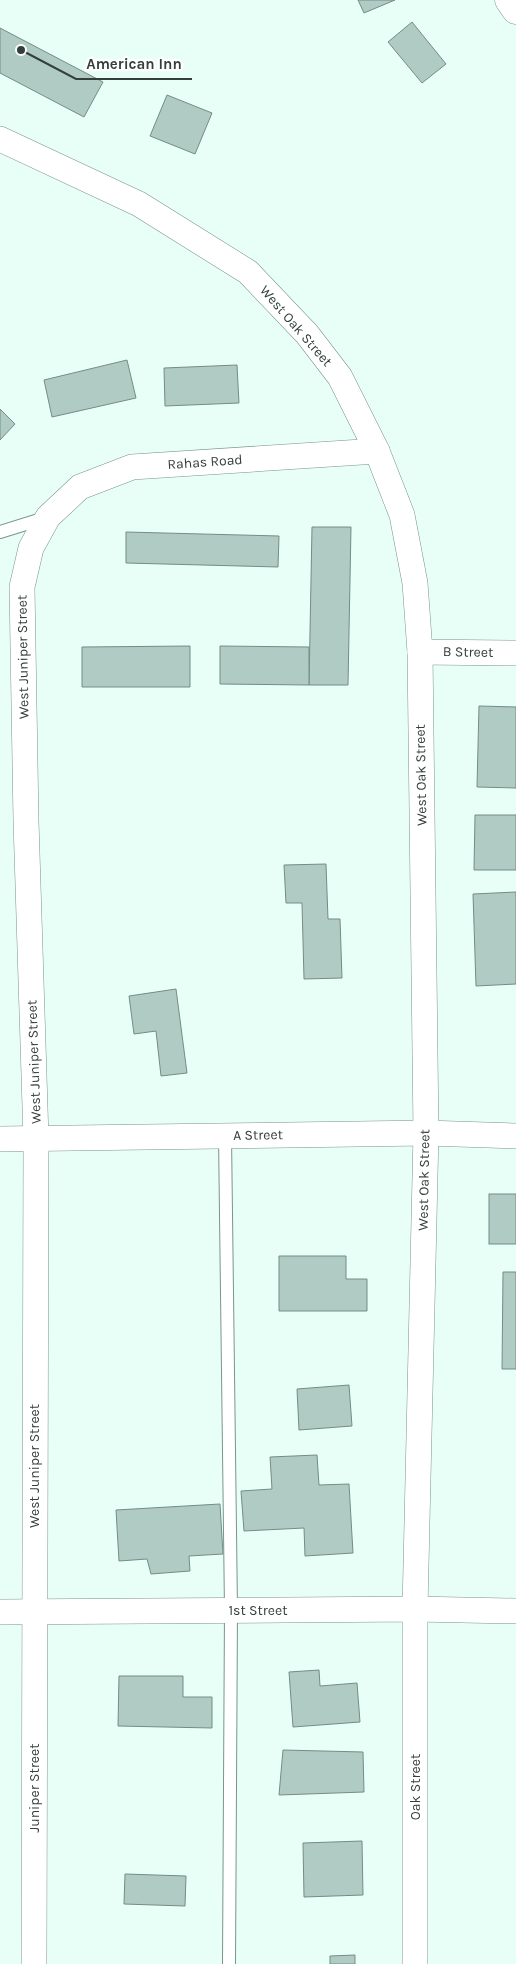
<svg xmlns="http://www.w3.org/2000/svg" width="516" height="1964" font-family="Karla,sans-serif">
<style>
.building{fill:#b0cbc3;stroke:#738d85}
.lines{fill:none;stroke-linecap:round;stroke-linejoin:round}
.lane-casing{stroke:#7a948c;stroke-width:14}
.street-casing{stroke:#7a948c;stroke-width:26}
.secondary-casing{stroke:#7a948c;stroke-width:29}
.lane{stroke:#fff;stroke-width:12}
.street{stroke:#fff;stroke-width:25}
.secondary{stroke:#fff;stroke-width:28}
.labels{text-anchor:middle;dominant-baseline:central;stroke-width:4.5;stroke-linejoin:round;paint-order:stroke}
.street-label{font-size:14px;fill:#343f3c;stroke:#fff}
.leader{fill:none;stroke:#343f3c;stroke-width:2}
.callout-dot{fill:#343f3c;stroke:#fff;stroke-width:2}
.callout-label{font-size:15px;text-anchor:middle;font-weight:bold;fill:#343f3c;stroke:#fff;stroke-width:4.5;stroke-linejoin:round;paint-order:stroke}
</style>
<rect width="100%" height="100%" fill="#e8fff8"/>
<!-- building -->
<g class="building">
<polygon points="358,0 395,0 364,13"/>
<polygon points="412,22 446,64 422,83 388,42"/>
<polygon points="0,28 103,82 84,117 0,73"/>
<polygon points="167,95 212,113 195,154 150,136"/>
<polygon points="127,360 136,398 52,417 44,380"/>
<polygon points="237,365 239,403 165,406 164,368"/>
<polygon points="0,409 15,424 0,440"/>
<polygon points="312,527 351,527 348,685 309,685"/>
<polygon points="126,532 279,536 278,567 126,563"/>
<polygon points="190,646 190,687 82,687 82,647"/>
<polygon points="220,646 309,647 309,685 220,684"/>
<polygon points="479,706 516,707 516,788 477,787"/>
<polygon points="475,815 516,815 516,870 474,870"/>
<polygon points="326,864 328,919 340,919 342,978 304,979 302,903 286,903 284,865"/>
<polygon points="516,892 516,984 476,986 473,894"/>
<polygon points="176,989 187,1073 161,1076 156,1031 134,1034 129,996"/>
<rect x="489" y="1194" width="27" height="50"/>
<polygon points="279,1256 346,1256 346,1279 367,1279 367,1311 279,1311"/>
<polygon points="503,1272 516,1272 516,1369 502,1369"/>
<polygon points="349,1385 352,1426 299,1430 297,1389"/>
<polygon points="317,1455 319,1485 349,1484 353,1553 305,1556 304,1528 244,1531 241,1491 272,1489 270,1457"/>
<polygon points="220,1504 223,1554 189,1556 190,1571 151,1574 147,1559 119,1561 116,1510"/>
<polygon points="319,1670 320,1686 357,1683 360,1722 293,1727 289,1672"/>
<polygon points="119,1676 183,1676 183,1697 212,1697 212,1728 118,1726"/>
<polygon points="283,1750 363,1752 364,1792 279,1795"/>
<polygon points="362,1841 363,1895 304,1897 303,1843"/>
<polygon points="125,1874 186,1876 185,1906 124,1904"/>
<polygon points="355,1955 355,1964 330,1964 330,1956"/>
</g>
<g class="lines">
<!-- lane casing -->
<g class="lane-casing">
<g id="lane">
<polyline points="0,532 45,518"/>
<polyline points="225,1135 231,1610 229,1964"/>
</g>
</g>
<!-- street casing -->
<g class="street-casing">
<g id="street">
<polyline points="0,139 139,204 248,272 307,334 340,377 377,451 402,515 415,583 420,652 426,1133 415,1609 415,1964"/>
<polyline points="420,652 516,653"/>
<polyline points="0,1139 426,1133 516,1136"/>
<polyline points="0,1612 415,1609 516,1611"/>
<polyline points="34,1964 36,1139 26,821 22,587 31,548 48,517 80,487 132,467 377,451"/>
</g>
</g>
<!-- secondary casing -->
<g class="secondary-casing">
<polyline id="secondary" points="509,0 516,10"/>
</g>
<!-- lane -->
<use href="#lane" class="lane"/>
<!-- street -->
<use href="#street" class="street"/>
<!-- secondary -->
<use href="#secondary" class="secondary"/>
</g>
<g class="labels">
<!-- street labels -->
<g class="street-label">
<text transform="translate(296 326) rotate(49)">West Oak Street</text>
<text transform="translate(205 462) rotate(-4)">Rahas Road</text>
<text transform="translate(468 652) rotate(1)">B Street</text>
<text transform="translate(23 657) rotate(-91)">West Juniper Street</text>
<text transform="translate(421 775) rotate(-91)">West Oak Street</text>
<text transform="translate(34 1062) rotate(-92)">West Juniper Street</text>
<text transform="translate(258 1135) rotate(-1)">A Street</text>
<text transform="translate(424 1180) rotate(-89)">West Oak Street</text>
<text transform="translate(34 1466) rotate(-90)">West Juniper Street</text>
<text x="258" y="1610">1st Street</text>
<text transform="translate(415 1787) rotate(-90)">Oak Street</text>
<text transform="translate(34 1788) rotate(-90)">Juniper Street</text>
</g>
</g>
<!-- callouts -->
<path class="leader" d="M21 50L76 79H192"/>
<circle class="callout-dot" cx="21" cy="50" r="5"/>
<g class="callout-label">
<text x="134" y="69">American Inn</text>
</g>
</svg>
